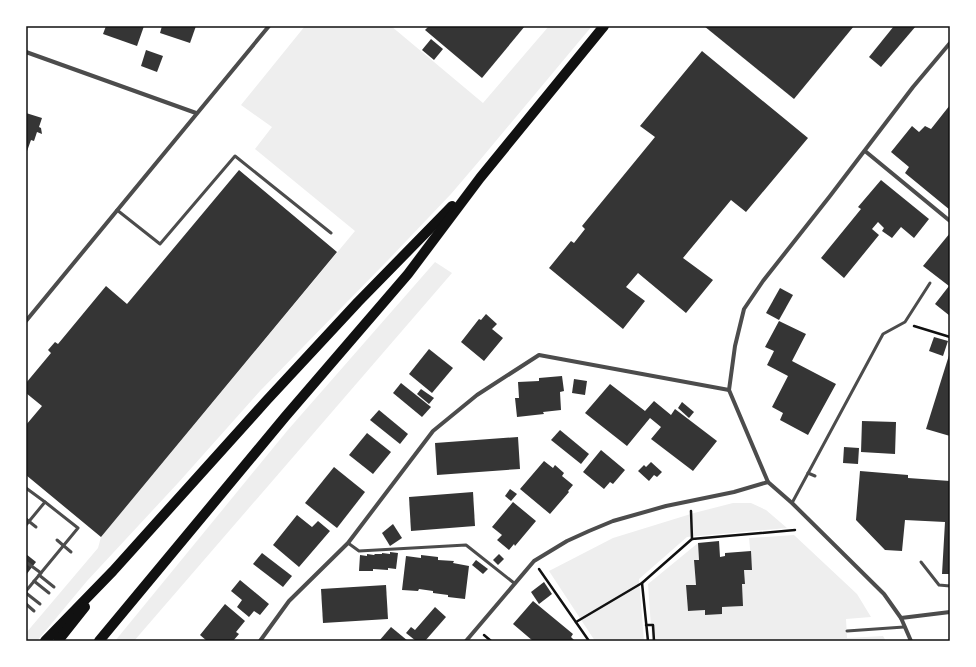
<svg xmlns="http://www.w3.org/2000/svg" width="976" height="667" font-family="Karla,sans-serif">
<style>
.green{fill:#eee}
.building{fill:#353535}
.lines{fill:none;stroke-linecap:round;stroke-linejoin:round}
.path{stroke:#111;stroke-width:2.5}
.service{stroke:#4c4c4c;stroke-width:3}
.minor{stroke:#4c4c4c;stroke-width:4}
.primary{stroke:#111;stroke-width:10}
.neatline{fill:none;stroke:#111;stroke-width:1.5}
</style>
<rect width="100%" height="100%" fill="#fff"/>
<!-- green -->
<g class="green">
<polygon points="305,26 391,26 483,103 549,26 592,26 480,160 451,194 389,259 260,391 178,483 87,581 37,641 26,641 26,633 98,548 101,537 355,231 255,149 272,127 241,105"/>
<polygon points="435,262 452,273 134,641 115,641 287,431"/>
<polygon points="733,503 751,503 766,510 787,528 687,537 639,579 644,641 595,641 549,571 613,538 694,513"/>
<polygon points="794,535 857,594 871,617 846,619 847,638 883,636 886,641 652,641 648,584 698,543 699,560 694,560 696,585 686,586 688,611 705,610 722,614 722,607 743,606 742,584 745,584 744,570 752,569 749,538"/>
</g>
<!-- building -->
<g class="building">
<polygon points="106,26 144,26 137,46 103,34"/>
<polygon points="162,26 196,26 190,43 160,33"/>
<polygon points="429,26 525,26 482,78 425,30"/>
<polygon points="704,26 854,26 794,99"/>
<polygon points="894,26 916,26 881,67 869,57"/>
<polygon points="431,39 443,49 434,60 422,50"/>
<polygon points="146,50 163,56 157,72 141,66"/>
<polygon points="702,51 808,138 746,212 731,200 683,258 713,280 686,313 638,273 626,287 645,301 623,329 549,268 571,241 574,243 585,229 582,226 655,137 640,126"/>
<polygon points="950,105 950,210 905,173 909,167 891,152 912,126 919,132 925,126 931,129"/>
<polygon points="26,113 42,118 39,127 41,128 42,134 37,132 34,141 31,140 26,154"/>
<polygon points="239,170 337,252 101,537 26,475 26,425 42,406 26,393 26,383 51,353 48,350 55,342 58,344 106,286 127,304"/>
<polygon points="881,180 929,219 914,238 901,227 892,238 882,231 884,228 878,222 872,229 879,235 844,278 821,258 861,209 858,207"/>
<polygon points="950,233 950,316 935,304 949,286 923,266"/>
<polygon points="780,288 793,295 779,320 766,313"/>
<polygon points="486,314 497,324 492,329 503,338 484,361 461,342 479,319 481,320"/>
<polygon points="779,321 806,334 792,361 836,384 808,435 780,420 783,413 772,407 788,376 767,365 774,351 765,347"/>
<polygon points="934,337 948,341 943,356 929,351"/>
<polygon points="429,349 453,368 432,393 409,374"/>
<polygon points="950,352 950,436 926,429"/>
<polygon points="562,376 564,391 560,392 561,410 543,412 544,414 517,417 515,398 519,398 518,382 539,381 539,378"/>
<polygon points="574,379 587,381 585,395 572,393"/>
<polygon points="401,383 431,407 422,417 393,393"/>
<polygon points="610,384 645,411 654,401 671,415 675,409 717,441 693,471 651,439 661,427 650,418 627,446 585,413"/>
<polygon points="421,389 434,398 429,404 417,394"/>
<polygon points="682,402 694,412 689,418 678,408"/>
<polygon points="379,410 408,434 400,444 370,420"/>
<polygon points="862,421 896,422 895,454 861,452"/>
<polygon points="560,430 589,454 581,464 551,440"/>
<polygon points="367,433 391,452 373,474 349,455"/>
<polygon points="518,437 520,469 437,475 435,443"/>
<polygon points="844,447 859,448 858,464 843,463"/>
<polygon points="601,450 625,470 613,484 610,482 604,489 583,472"/>
<polygon points="544,461 553,468 555,465 564,473 562,476 573,485 568,491 569,492 550,514 520,489"/>
<polygon points="651,462 662,472 657,477 654,475 649,481 638,471 644,465 646,467"/>
<polygon points="334,467 365,492 337,528 305,503"/>
<polygon points="860,471 908,475 908,478 950,481 950,574 942,574 945,522 905,520 902,551 885,550 856,520"/>
<polygon points="510,489 517,494 511,501 505,496"/>
<polygon points="473,492 475,526 411,531 409,497"/>
<polygon points="513,502 536,521 515,546 514,544 509,550 497,540 502,535 492,527"/>
<polygon points="297,515 312,527 318,521 330,531 299,567 273,545"/>
<polygon points="393,524 402,538 390,546 382,533"/>
<polygon points="719,541 720,557 725,556 725,553 751,551 752,570 744,570 745,584 742,584 743,606 722,607 722,614 705,615 705,610 688,611 686,585 696,585 694,560 699,560 698,543"/>
<polygon points="390,552 398,553 396,569 388,568 388,570 373,569 373,571 359,571 360,555 367,556 367,554 374,555 375,554 382,554 382,553 390,554"/>
<polygon points="262,553 292,576 283,587 253,564"/>
<polygon points="26,554 36,562 26,575"/>
<polygon points="499,554 504,559 498,565 493,560"/>
<polygon points="421,555 438,557 438,560 454,561 453,563 469,566 465,599 448,597 448,595 433,593 433,591 419,589 418,591 402,590 406,556 421,558"/>
<polygon points="476,560 488,569 483,574 472,565"/>
<polygon points="240,580 269,604 260,615 254,611 249,617 237,607 242,600 231,591"/>
<polygon points="544,582 552,594 539,604 531,592"/>
<polygon points="386,585 388,619 323,623 321,589"/>
<polygon points="533,601 573,634 571,637 575,641 533,641 513,624"/>
<polygon points="225,604 245,621 236,632 239,634 233,641 207,641 200,635"/>
<polygon points="435,607 446,617 425,641 416,641 406,633 411,627 415,630"/>
<polygon points="391,627 408,641 379,641"/>
</g>
<g class="lines">
<!-- path -->
<g class="path">
<polyline points="914,326 950,337"/>
<polyline points="692,539 795,530"/>
<polyline points="539,569 589,641"/>
<polyline points="642,583 648,641"/>
<polyline points="576,622 642,583 692,539 691,511"/>
<polyline points="646,625 653,625 654,641"/>
<polyline points="484,635 491,641"/>
</g>
<!-- service -->
<g class="service">
<polyline points="117,210 160,244 235,156 331,233"/>
<polyline points="808,473 815,476"/>
<polyline points="26,488 45,502 26,525"/>
<polyline points="792,503 883,334 905,322 930,283"/>
<polyline points="26,519 36,527"/>
<polyline points="57,540 71,552"/>
<polyline points="348,543 359,551 466,545 514,583"/>
<polyline points="26,562 41,573"/>
<polyline points="921,562 939,585 950,586"/>
<polyline points="39,575 54,587"/>
<polyline points="34,581 49,593"/>
<polyline points="26,591 78,528 45,502"/>
<polyline points="26,593 40,604"/>
<polyline points="26,604 34,611"/>
<polyline points="847,631 904,627"/>
</g>
<!-- minor -->
<g class="minor">
<polyline points="26,52 196,113"/>
<polyline points="865,151 950,221"/>
<polyline points="26,321 269,26"/>
<polyline points="901,618 950,612"/>
<polyline points="260,641 289,601 348,543 433,431 477,395 539,355 729,390"/>
<polyline points="466,641 534,561 567,541 589,531 613,521 666,506 734,492 768,482"/>
<polyline points="911,641 901,618 884,594 792,503 768,482 729,390 735,346 744,309 763,281 830,196 913,87 950,43"/>
</g>
<!-- primary -->
<g class="primary">
<polyline points="45,641 113,571 267,400 358,302 452,206"/>
<polyline points="58,641 85,607"/>
<polyline points="99,641 285,417 408,274 480,178 604,26"/>
</g>
</g>
<!-- border -->
<rect width="976" height="667" fill="none" stroke="#ffffff" stroke-width="54"/>
<rect x="27" y="27" width="922" height="613" class="neatline"/>
</svg>
